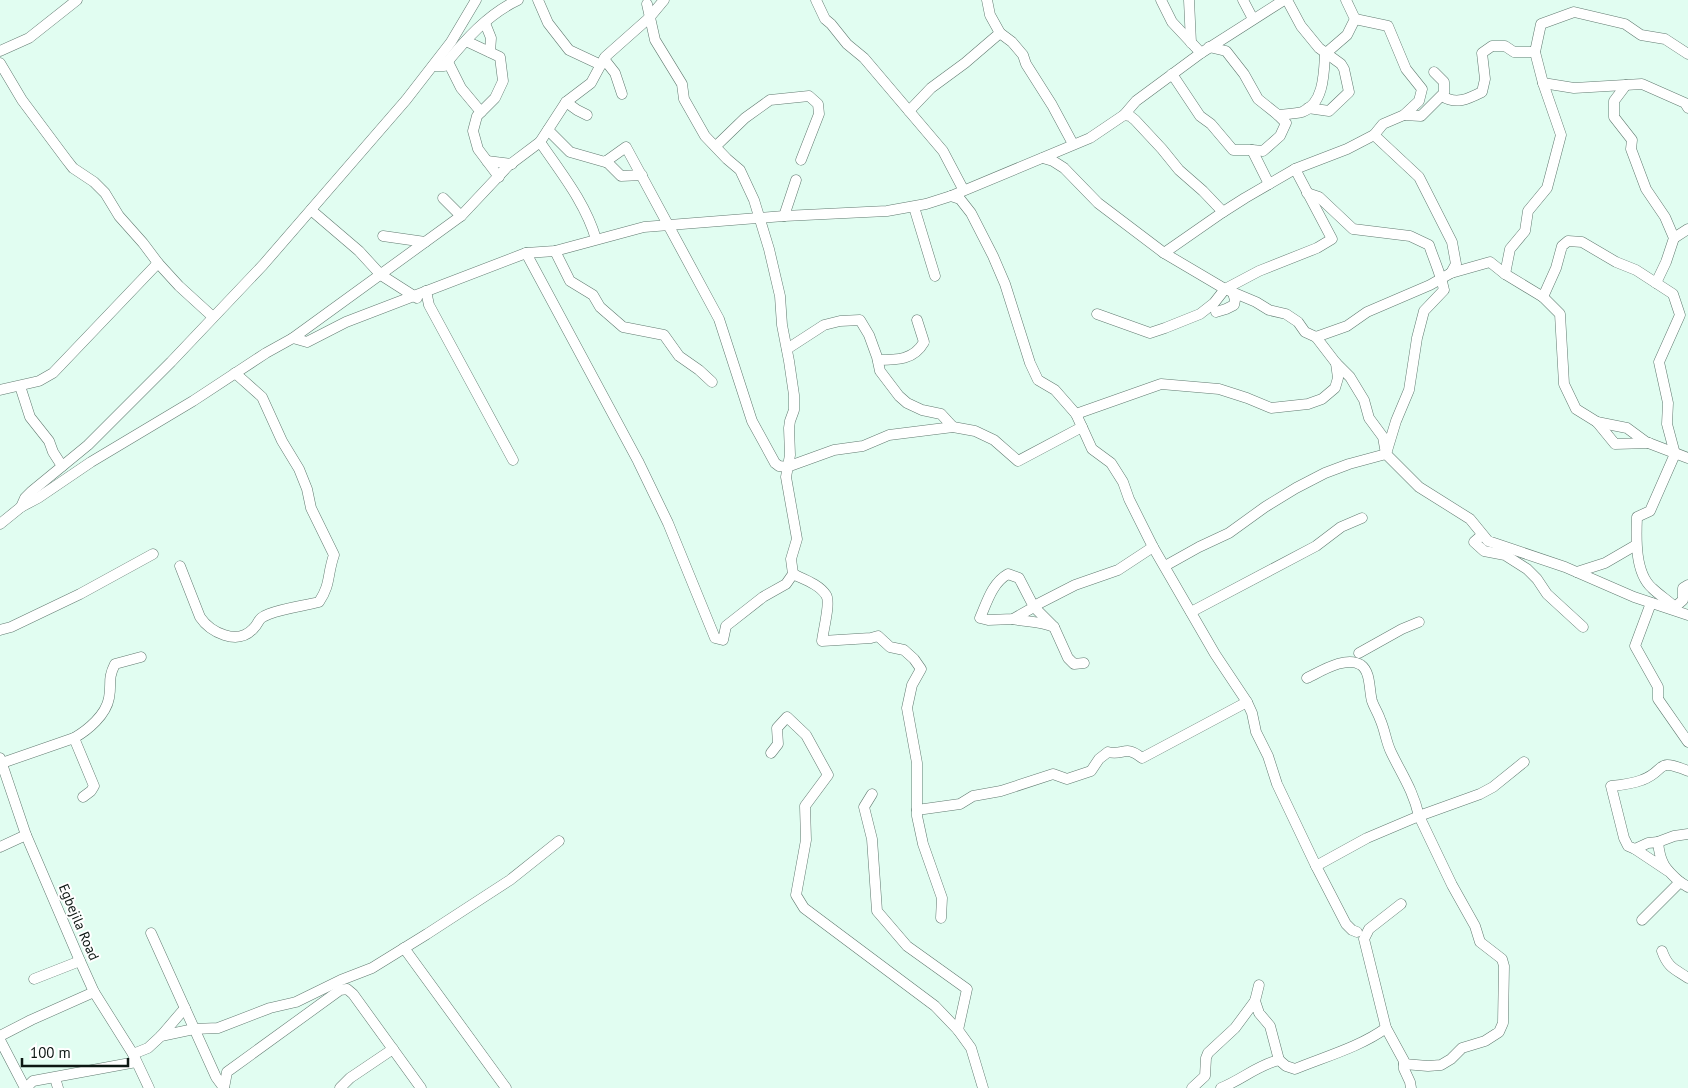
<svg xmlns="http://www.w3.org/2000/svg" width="1688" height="1088" font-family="'PT Sans',sans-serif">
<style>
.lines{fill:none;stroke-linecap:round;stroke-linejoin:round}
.minor-casing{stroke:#617a70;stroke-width:11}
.minor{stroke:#fff;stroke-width:10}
.labels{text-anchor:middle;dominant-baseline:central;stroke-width:4;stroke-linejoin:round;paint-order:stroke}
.street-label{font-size:14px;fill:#0d1713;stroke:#fff}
</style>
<rect width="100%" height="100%" fill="#e1fdf1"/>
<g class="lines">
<!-- minor casing -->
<g class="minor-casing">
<g id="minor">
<polyline points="538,0 548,23 569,50 601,65"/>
<polyline points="816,0 825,19 831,24 847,44 864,58 943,151 963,189"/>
<polyline points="987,0 990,15 1000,33 1012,42 1023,55 1026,64 1052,105 1073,144"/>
<polyline points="1161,0 1172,22 1201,53"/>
<polyline points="1189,0 1191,43"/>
<polyline points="1243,0 1253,19"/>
<polyline points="1287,0 1301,26 1319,48 1341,64 1344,69 1349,92 1329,111 1308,108"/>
<polyline points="485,23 491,38 490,52"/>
<polyline points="466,41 500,57 503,81 495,98 477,116 473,131 478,149 499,177"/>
<path d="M 1209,47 L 1226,51 L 1244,74 L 1258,99 L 1278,115 C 1285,114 1295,114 1302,112 C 1324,104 1324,73 1325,54 L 1347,35 L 1355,19 L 1346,0"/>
<polyline points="0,51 29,38 77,0"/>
<polyline points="604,59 615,73 622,94"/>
<polyline points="448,62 461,88 481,112"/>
<polyline points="0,63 22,100 66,159 73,168 94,182 105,193 119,216 143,243 158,263 179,286 213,317"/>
<path d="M 433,66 L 444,66 C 465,40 488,14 518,0"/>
<polyline points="1172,74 1200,116 1211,124 1233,150 1252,150 1269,184"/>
<polyline points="1543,83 1574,88 1642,84 1685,103 1688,108"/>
<polyline points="1626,85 1614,101 1614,117 1632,140 1631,149 1646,189 1665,217 1674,238 1666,262 1656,283"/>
<path d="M 1442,96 C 1456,105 1468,99 1482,92 L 1485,79 L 1482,53 L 1492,46 L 1505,46 L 1514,52 L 1535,52"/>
<polyline points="566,102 577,110 587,115"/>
<polyline points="909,111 931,88 965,63 1000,33"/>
<polyline points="1124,115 1130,116 1135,120 1162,149 1179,170 1203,191 1223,212 1245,198 1295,169 1347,149 1374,135 1383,124 1404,115 1419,101 1422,89 1406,69 1388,26 1355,19"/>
<polyline points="1404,115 1421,116 1444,93 1444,82 1434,72"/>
<polyline points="548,130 570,152 605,162 626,147 719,319 752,421 775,463 779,466 787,467 834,450 863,446 889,435 953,427 975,431 994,440 1018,461 1082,427 1076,414 1161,384 1219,389 1247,398 1271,408 1308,404 1322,399 1335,388 1338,378 1336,363 1350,377 1364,400 1369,418 1383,437 1386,454 1419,487 1470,519 1488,541 1565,567 1634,597 1688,615"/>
<polyline points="1374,135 1419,177 1452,242 1456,264 1451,273"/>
<path d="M 540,142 C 561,173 585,202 596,239"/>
<polyline points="716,146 745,118 770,100 809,96 818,104 819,114 801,160"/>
<polyline points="1252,150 1263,151 1280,136 1286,123 1278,115"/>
<polyline points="1043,158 1053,161 1064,168 1098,203 1164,253 1225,289 1256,302 1269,310 1286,314 1298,322 1305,332 1316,337 1336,363"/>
<polyline points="487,161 512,164"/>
<polyline points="606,161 621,176 642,175"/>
<polyline points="951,196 960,199 971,213 993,256 1005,284 1030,363 1038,380 1055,390 1076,414"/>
<polyline points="443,198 461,216"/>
<polyline points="914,207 935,276"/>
<polyline points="311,210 359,251 381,275 417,298"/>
<polyline points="784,216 796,180"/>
<polyline points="383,236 425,242"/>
<polyline points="1674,238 1688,229"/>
<polyline points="555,251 570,281 593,295 600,307 623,327 664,335 679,356 699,370 712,382"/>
<polyline points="526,253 638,461 668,523 715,638 723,640 726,626 763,597 786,584 793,574 791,559 797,539 786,477 790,455 789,428 790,421 794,410 794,395 789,361 782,325 780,296 769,249 754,200 740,170 727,159 705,136 684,99 682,84 655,40 647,4"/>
<polyline points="1164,253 1223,212"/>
<polyline points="1505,274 1510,249 1525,231 1528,211 1547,188 1561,135 1543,83 1535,52 1541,24 1574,12 1625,24 1641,35 1665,39 1688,54"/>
<polyline points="426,291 429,305 513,460"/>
<polyline points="1543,297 1560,314 1564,384 1576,409 1597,422 1627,428 1646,442 1688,458"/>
<polyline points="1216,312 1226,309 1234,305 1235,300 1233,293"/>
<polyline points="1097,314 1150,333 1165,328 1200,314 1214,303 1225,289 1259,271 1317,248 1332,239 1295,169"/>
<path d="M 1316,337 L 1347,326 L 1367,312 L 1430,285 L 1451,273 L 1490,262 L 1505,274 L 1543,297 L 1556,268 L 1562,246 L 1568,241 L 1582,242 L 1616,262 L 1636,270 L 1673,294 L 1680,315 L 1659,362 L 1668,403 L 1667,424 L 1675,454 L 1650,511 L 1637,517 C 1636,539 1635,573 1652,588 C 1659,595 1669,601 1676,608"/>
<polyline points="293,338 461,216 508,166 540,142 566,102 591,83 605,57 649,18 664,0"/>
<polyline points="787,349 824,325 840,321 860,320 869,335 877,357 880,371 899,396 907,403 922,410 941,414 953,427"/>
<path d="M 878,360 C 897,360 914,360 924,342 L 917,320"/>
<polyline points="20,386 30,417 49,441 53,452 62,466"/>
<polyline points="0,390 39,381 53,373 158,263"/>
<polyline points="1597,422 1615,444 1649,443"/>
<polyline points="1082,427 1092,449 1111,463 1123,482 1129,499 1153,547 1215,654 1247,702 1252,713 1256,732 1268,756 1277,784 1316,866"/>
<polyline points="21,507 38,498 91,462 193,401 266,353 293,338 307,342 346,322 526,253 555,251 644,227 784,216 887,211 926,204 951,196 1090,138 1124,115 1136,101 1201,53 1284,0"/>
<polyline points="0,524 21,507 25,498 32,491 88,445 171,362 263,265 406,100 451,42 476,0"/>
<polyline points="1482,535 1474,542 1484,551 1505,555 1527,569 1537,579 1547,594 1583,627"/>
<path d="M 180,566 L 200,617 C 210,632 237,646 253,629 C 261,621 256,619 269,614 C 285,608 303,606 319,602 C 331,584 327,575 334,555 L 311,508 L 307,489 L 299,469 L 282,441 L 262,397 L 235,373"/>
<path d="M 1165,566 L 1199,547 L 1229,533 L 1265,507 L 1296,488 L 1325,473 L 1349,464 L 1386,454 L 1396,421 L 1409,390 L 1417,338 L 1424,311 L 1444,290 C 1441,275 1434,260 1429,245 L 1410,236 L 1353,229 L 1319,197 L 1307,193"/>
<polyline points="1577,572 1605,563 1636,545"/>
<path d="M 793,574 C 803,579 819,584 826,595 C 831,602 823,631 822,641 L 871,638 L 878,636 L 890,647 L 904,650 L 914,659 L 921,669 L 912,685 L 907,708 L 917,763 L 917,816 L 923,844 L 942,898 L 941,918"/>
<polyline points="1651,603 1635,646 1658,687 1658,699 1688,742"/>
<polyline points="1675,607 1683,600 1683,588 1688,585"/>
<polyline points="1191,612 1316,546 1341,527 1362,518"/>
<path d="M 1013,619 C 1027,622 1041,621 1054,627 L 1068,658 L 1074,664 L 1084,663"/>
<path d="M 1054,627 L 1034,607 L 1019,578 L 1008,574 C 992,583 987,602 980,618 L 988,620 L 1013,619 L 1034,607 L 1036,605 L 1075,585 L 1118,570 L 1153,547"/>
<polyline points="0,630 11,627 80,594 153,554"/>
<polyline points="1359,653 1402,629 1419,622"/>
<path d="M 1307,678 C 1320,672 1346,655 1361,665 C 1371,672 1369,691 1372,701 C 1374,707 1378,713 1380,719 C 1385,730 1386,742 1391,752 C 1402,775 1413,790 1419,816 L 1480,794 L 1493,787 L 1524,762"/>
<path d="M 74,738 C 88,730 106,715 109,698 C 112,683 107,680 115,664 L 141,657"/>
<polyline points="771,753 778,744 777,728 787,717 806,735 828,775 805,806 806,840 796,895 804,908 935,1006 958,1030 971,1048 983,1088"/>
<polyline points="0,758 26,835 80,961 94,992 133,1054 149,1088"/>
<polyline points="2,763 74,738 94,786 91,791 83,797"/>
<polyline points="872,794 864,807 872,839 877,911 907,946 967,989 958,1030"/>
<path d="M 917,810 L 960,804 L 973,796 L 1001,791 L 1053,774 L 1067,779 L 1091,771 L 1099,759 L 1108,752 C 1124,756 1125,744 1142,758 L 1247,702"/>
<polyline points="1658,842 1674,836 1688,834"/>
<polyline points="0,847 26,835"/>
<path d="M 1635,849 L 1628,846 L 1624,838 L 1611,786 C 1622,785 1632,784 1642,780 C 1667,771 1654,757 1688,771"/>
<path d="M 1668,871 L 1635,849 L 1648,843 L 1658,842 C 1660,863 1665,869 1680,882"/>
<polyline points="1401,904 1369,929 1364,939 1386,1028 1404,1061 1404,1069 1410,1082 1411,1088"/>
<polyline points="1642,920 1680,882 1688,887"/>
<polyline points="1357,932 1352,930 1346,924 1316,866 1367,838 1419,816 1452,885 1475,926 1480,942 1502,959 1504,966 1503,1023 1499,1032 1485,1041 1462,1048 1451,1059 1441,1065 1428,1066 1404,1064"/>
<polyline points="151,933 216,1077 224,1088"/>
<polyline points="404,948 506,1088"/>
<path d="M 1662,951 C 1668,968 1675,969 1688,978"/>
<polyline points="34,979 80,961"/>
<polyline points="1255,1001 1259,985"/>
<polyline points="0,1036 31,1020 94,992"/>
<polyline points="161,1036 185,1008"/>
<polyline points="0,1040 25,1088"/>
<polyline points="133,1054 148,1048 161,1036 194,1029 218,1028 270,1008 296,1002 341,980 372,968 427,934 510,880 559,841"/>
<polyline points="55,1078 58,1088"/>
<polyline points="26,1088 33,1081 136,1062"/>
<polyline points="224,1088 227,1072 340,990 347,989 353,994 421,1088"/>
<polyline points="340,1088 350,1078 393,1049"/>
<polyline points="1192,1088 1205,1076 1206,1058 1208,1053 1235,1028 1255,1001 1259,1013 1270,1026 1279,1060"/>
<path d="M 1221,1088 C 1241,1080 1258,1065 1279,1060 L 1286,1066 L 1295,1069 C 1324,1057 1360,1047 1386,1028"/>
</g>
</g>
<!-- minor -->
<use href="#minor" class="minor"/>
</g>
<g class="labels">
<!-- street labels -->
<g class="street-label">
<text transform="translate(79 922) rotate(67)">Egbejila Road</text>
</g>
</g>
<!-- scale -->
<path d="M22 1058v8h106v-8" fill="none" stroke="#0d1713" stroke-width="2.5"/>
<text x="30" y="1058" font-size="15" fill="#0d1713" stroke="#ffffff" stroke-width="4" paint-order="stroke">100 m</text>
</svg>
